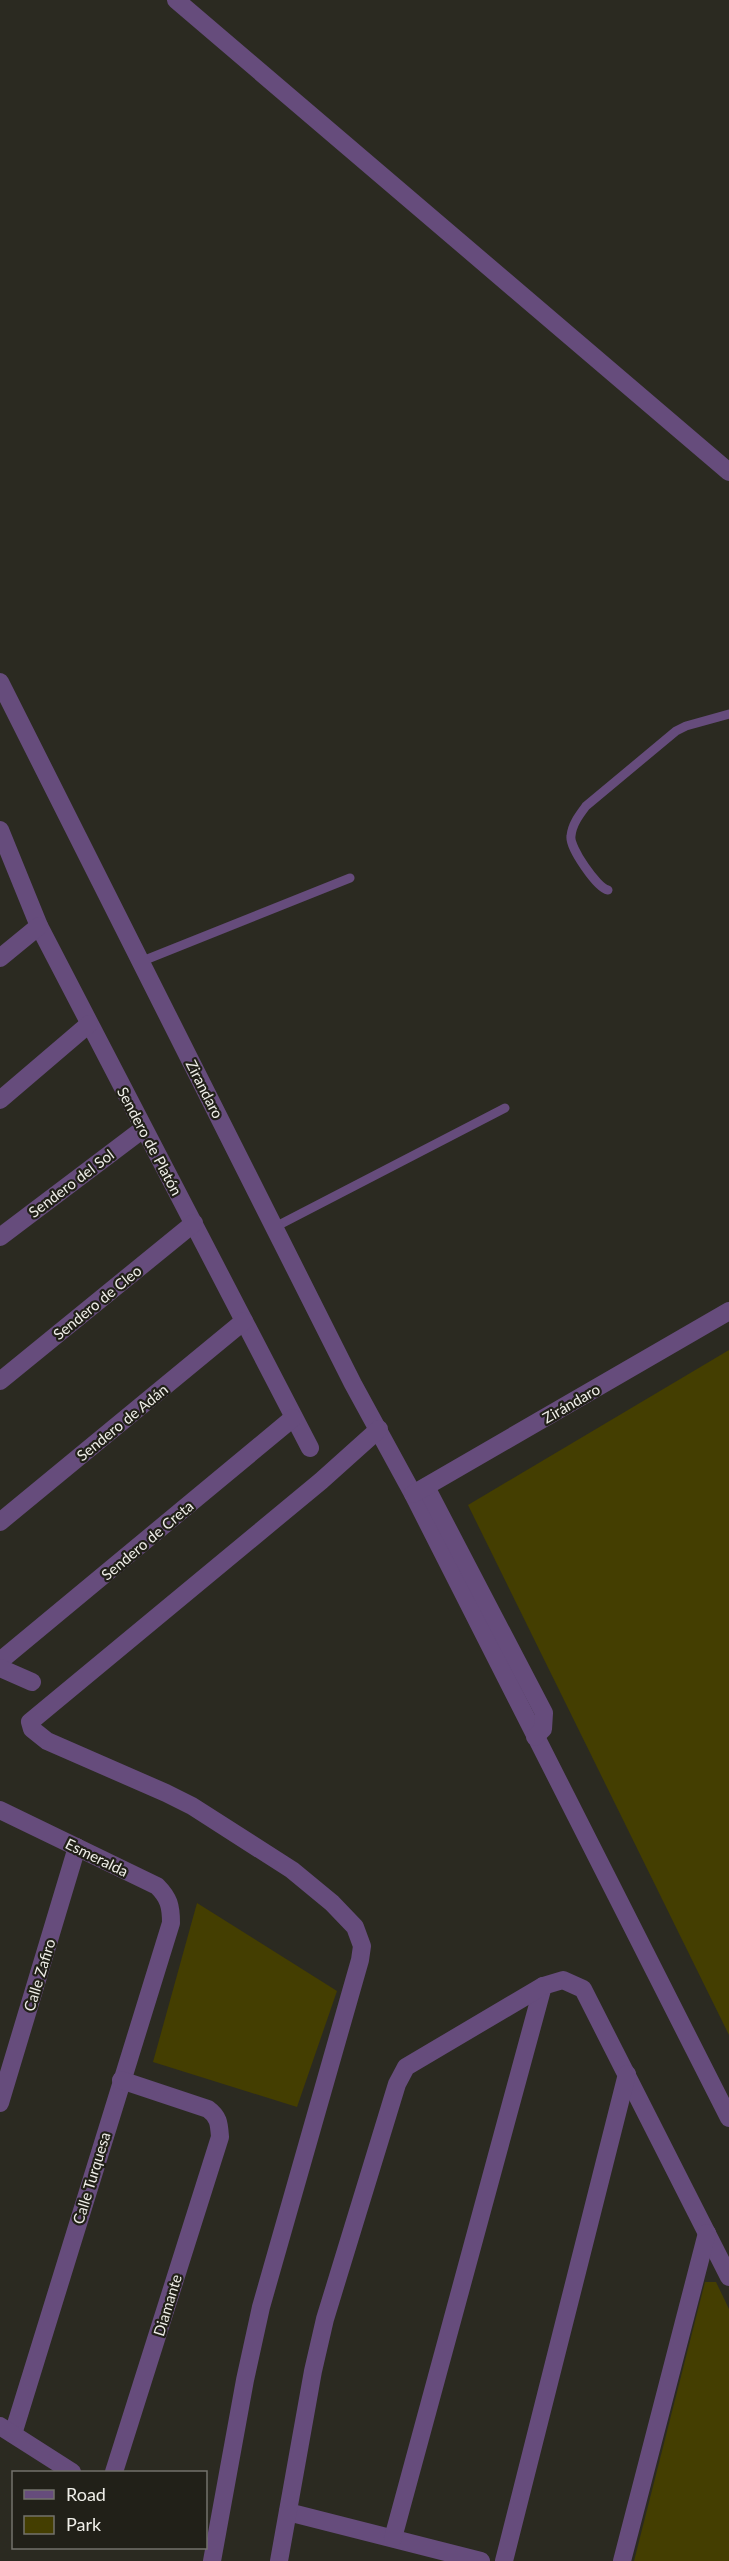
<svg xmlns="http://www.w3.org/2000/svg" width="729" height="2561" font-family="Lato,sans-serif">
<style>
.green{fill:#443e01}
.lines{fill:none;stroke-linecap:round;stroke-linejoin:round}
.lane{stroke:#664c7c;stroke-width:9}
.street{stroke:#664c7c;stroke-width:18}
.labels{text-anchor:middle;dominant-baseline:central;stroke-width:4.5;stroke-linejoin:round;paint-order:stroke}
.street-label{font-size:15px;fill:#efeee8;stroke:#212018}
</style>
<rect width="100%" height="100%" fill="#2b2a21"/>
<!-- green -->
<g class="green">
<polygon points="729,1350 729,2035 468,1505"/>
<polygon points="197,1903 337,1991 297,2107 153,2062"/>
<polygon points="705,2282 716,2282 729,2309 729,2561 634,2561"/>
</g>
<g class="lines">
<!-- lane -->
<g class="lane">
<path d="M 608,890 C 597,888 569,847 571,836 C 572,824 580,814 586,806 L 676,731 L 686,726 L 729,714"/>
<polyline points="140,962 350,878"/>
<polyline points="275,1227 505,1108"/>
</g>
<!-- street -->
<g class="street">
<polyline points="176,0 729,472"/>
<polyline points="0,682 353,1384 413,1494 729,2118"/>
<polyline points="0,830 39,926 310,1448"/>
<polyline points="0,958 39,926"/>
<polyline points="0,1100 89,1024"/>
<polyline points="0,1237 143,1129"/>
<polyline points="0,1381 194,1223"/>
<polyline points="426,1487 544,1713 543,1729 535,1737"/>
<polyline points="413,1494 729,1311"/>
<polyline points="0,1522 244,1321"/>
<polyline points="0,1661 293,1418"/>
<polyline points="0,1668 32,1682"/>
<path d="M 0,1810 L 157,1886 C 169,1898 171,1906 171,1923 L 13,2434"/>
<polyline points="0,2103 77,1847"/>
<polyline points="0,2426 72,2472"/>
<path d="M 114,2472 L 220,2137 C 219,2124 219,2117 208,2109 L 121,2080"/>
<polyline points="288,2512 481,2561"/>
<polyline points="393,2538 543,1986"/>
<polyline points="212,2561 245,2380 261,2307 360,1960 362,1946 355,1927 332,1903 292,1870 192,1806 166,1793 47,1741 32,1729 30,1722 321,1481 379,1429"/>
<polyline points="279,2561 313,2371 325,2319 397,2084 406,2067 543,1986 563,1980 583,1989 729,2277"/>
<polyline points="504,2561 627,2074"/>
<polyline points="622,2561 707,2233"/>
</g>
</g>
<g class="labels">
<!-- street labels -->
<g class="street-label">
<text transform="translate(205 1089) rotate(63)">Zirandaro</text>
<text transform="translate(150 1141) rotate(62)">Sendero de Platón</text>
<text transform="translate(71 1183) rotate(-37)">Sendero del Sol</text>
<text transform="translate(97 1302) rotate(-39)">Sendero de Cleo</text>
<text transform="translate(571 1403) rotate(-30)">Zirándaro</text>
<text transform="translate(122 1422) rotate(-39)">Sendero de Adán</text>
<text transform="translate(147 1540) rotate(-40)">Sendero de Creta</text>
<text transform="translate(97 1857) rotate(26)">Esmeralda</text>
<text transform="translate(39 1975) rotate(-73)">Calle Zafiro</text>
<text transform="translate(91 2178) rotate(-73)">Calle Turquesa</text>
<text transform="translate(167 2305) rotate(-73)">Diamante</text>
</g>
</g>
<!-- legend -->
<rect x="12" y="2471" width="195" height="78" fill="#212018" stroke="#73726b" stroke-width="1.5"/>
<rect x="24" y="2490" width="30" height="9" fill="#664c7c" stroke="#73726b" stroke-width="1.5"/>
<text x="66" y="2501" font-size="18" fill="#efeee8">Road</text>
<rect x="24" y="2516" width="30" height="18" fill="#443e01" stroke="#73726b" stroke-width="1.5"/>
<text x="66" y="2531" font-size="18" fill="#efeee8">Park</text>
</svg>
